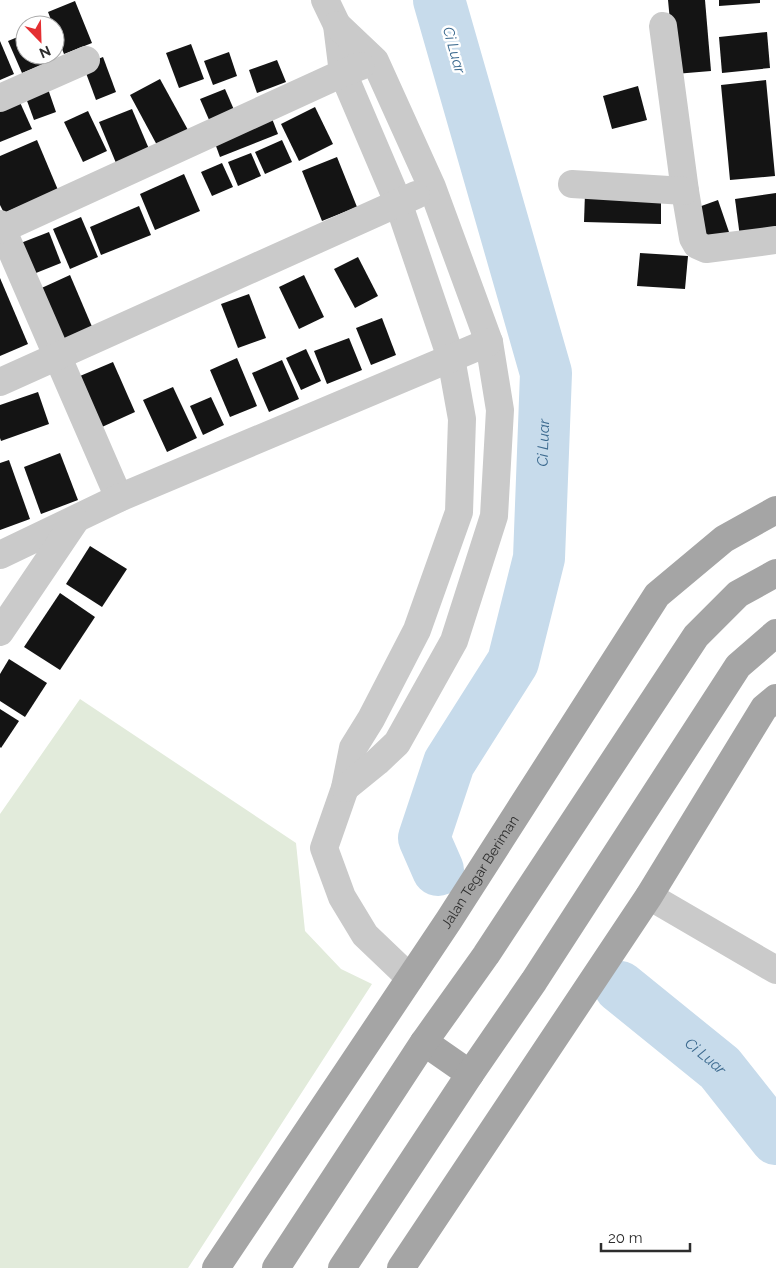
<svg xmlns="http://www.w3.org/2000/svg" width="776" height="1268" font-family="Raleway,sans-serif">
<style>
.green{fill:#e2ebdb}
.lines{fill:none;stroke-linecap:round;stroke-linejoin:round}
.river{stroke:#c7dbeb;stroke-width:52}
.building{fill:#141414}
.street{stroke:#cacaca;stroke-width:28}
.primary{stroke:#a5a5a5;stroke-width:28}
.labels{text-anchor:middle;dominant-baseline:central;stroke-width:5;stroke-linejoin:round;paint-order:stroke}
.street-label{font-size:14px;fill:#2d2d2d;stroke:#fff}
.water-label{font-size:15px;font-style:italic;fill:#3c6a8f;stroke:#fff}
</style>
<rect width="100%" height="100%" fill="#fff"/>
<!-- green -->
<polygon class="green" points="80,699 296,843 305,931 341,969 372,984 188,1268 0,1268 0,814"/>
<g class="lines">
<!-- river -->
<g class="river">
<path id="s1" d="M 438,870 L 424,838 L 449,763 L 513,662 L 539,558 L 546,373 L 439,0"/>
<path id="s2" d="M 620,987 L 720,1068 L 776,1139"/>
</g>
</g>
<!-- building -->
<g class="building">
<polygon points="668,0 705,0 711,71 675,74"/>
<polygon points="719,0 760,0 760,3 719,6"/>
<polygon points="75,1 92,43 64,54 55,31 55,25 53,25 48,12"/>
<polygon points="767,32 770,68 722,73 719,37"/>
<polygon points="25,34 25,55 46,55 49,62 22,73 8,41"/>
<polygon points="0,41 14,74 0,80"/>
<polygon points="191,44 204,79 179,88 166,53"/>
<polygon points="229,52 237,76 213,85 204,61"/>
<polygon points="103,57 116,92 96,100 83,65"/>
<polygon points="277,60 286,82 257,93 249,70"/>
<polygon points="160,79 188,130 158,147 130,95"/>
<polygon points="766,80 775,176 730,180 721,85"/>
<polygon points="638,86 647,120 612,129 603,96"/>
<polygon points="48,89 56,112 34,120 26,98"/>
<polygon points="225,89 235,112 210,122 200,99"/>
<polygon points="18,98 32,129 0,142 0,106"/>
<polygon points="315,107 333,144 299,161 281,124"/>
<polygon points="132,109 149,149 116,163 99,122"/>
<polygon points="88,111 107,151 83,162 64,122"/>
<polygon points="271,116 278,134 220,157 213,138"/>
<polygon points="37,140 58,190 4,213 0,205 0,156"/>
<polygon points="282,140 292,162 265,174 255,152"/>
<polygon points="251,153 261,176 238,186 228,162"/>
<polygon points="337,157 357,207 322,221 302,171"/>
<polygon points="222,163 233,187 212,196 201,172"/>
<polygon points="184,174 200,211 155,230 140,194"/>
<polygon points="585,193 661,195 661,224 584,222"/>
<polygon points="776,193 776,232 740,237 735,199"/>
<polygon points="718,200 730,235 705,244 693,209"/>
<polygon points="139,206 151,235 101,255 90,227"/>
<polygon points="81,217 98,257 70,269 53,229"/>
<polygon points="49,232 61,263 26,277 13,246"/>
<polygon points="640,253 688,256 685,289 637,286"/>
<polygon points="358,257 378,296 355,308 334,269"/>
<polygon points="70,275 93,329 58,344 35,291"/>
<polygon points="304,275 324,317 299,329 279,287"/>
<polygon points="0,278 28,344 0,356"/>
<polygon points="249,294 266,338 238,348 221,304"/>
<polygon points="382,318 396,355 371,365 356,328"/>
<polygon points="349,338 362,370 327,384 314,351"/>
<polygon points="306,349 321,381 301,390 286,358"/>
<polygon points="237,358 257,406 230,417 210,370"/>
<polygon points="282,360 299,399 269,412 252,373"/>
<polygon points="113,362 135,412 102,427 80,376"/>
<polygon points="173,387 197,438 167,452 143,400"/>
<polygon points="38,392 49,424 1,441 0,438 0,405"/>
<polygon points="211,397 224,425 203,435 190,406"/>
<polygon points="60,453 78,500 41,514 24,467"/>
<polygon points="9,460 30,519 0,530 0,463"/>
<polygon points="90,546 127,569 102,607 66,584"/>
<polygon points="60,593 95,617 60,670 24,647"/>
<polygon points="9,659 47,683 25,717 0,701 0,674"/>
<polygon points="0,709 19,721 1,748 0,747"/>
</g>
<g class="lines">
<!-- street -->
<g class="street">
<polyline points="325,0 337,25 343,73 398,202 451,358 462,419 459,512 417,630 371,719 353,748 345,788 324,848 342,897 365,935 410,978"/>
<polyline points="337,25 375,61 432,187 489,342 500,410 494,516 454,641 397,743 377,762 345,788"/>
<polyline points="663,26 685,191 693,238 697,245 706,249 776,240"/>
<polyline points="0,98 86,60"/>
<polyline points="572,184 685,191"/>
<polyline points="0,224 119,498"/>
<polyline points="0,230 343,73 361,66"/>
<polyline points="0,382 416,195"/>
<polyline points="0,555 119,498 489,342"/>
<polyline points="0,632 75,521"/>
<polyline points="649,896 776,970"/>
</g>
<!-- primary -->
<g class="primary">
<polyline points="424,1042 470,1074"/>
<path id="s3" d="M 216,1268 L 449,920 L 657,595 L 724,539 L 776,510"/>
<polyline points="276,1268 424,1042 486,955 696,636 738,594 776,573"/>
<polyline points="342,1268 470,1074 534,981 738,666 776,633"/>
<polyline points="401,1268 649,896 764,708 776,698"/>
</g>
</g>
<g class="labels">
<!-- street labels -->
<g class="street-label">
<text stroke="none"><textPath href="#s3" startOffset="476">Jalan Tegar Beriman</textPath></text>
</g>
<!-- water labels -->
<g class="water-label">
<text transform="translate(454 50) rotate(74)">Ci Luar</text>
<text stroke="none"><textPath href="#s1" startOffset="456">Ci Luar</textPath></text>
<text stroke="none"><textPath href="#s2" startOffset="110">Ci Luar</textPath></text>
</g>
</g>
<!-- north arrow -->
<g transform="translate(40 40) rotate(157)"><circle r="24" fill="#ffffff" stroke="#ababab"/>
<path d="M0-4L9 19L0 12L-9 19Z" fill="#e42f32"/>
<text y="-8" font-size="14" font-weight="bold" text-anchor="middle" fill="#2d2d2d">N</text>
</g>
<!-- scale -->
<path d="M601 1243v8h89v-8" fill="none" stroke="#2d2d2d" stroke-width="2.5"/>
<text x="608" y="1243" font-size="15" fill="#2d2d2d" stroke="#ffffff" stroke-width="4" paint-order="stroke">20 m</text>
</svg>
